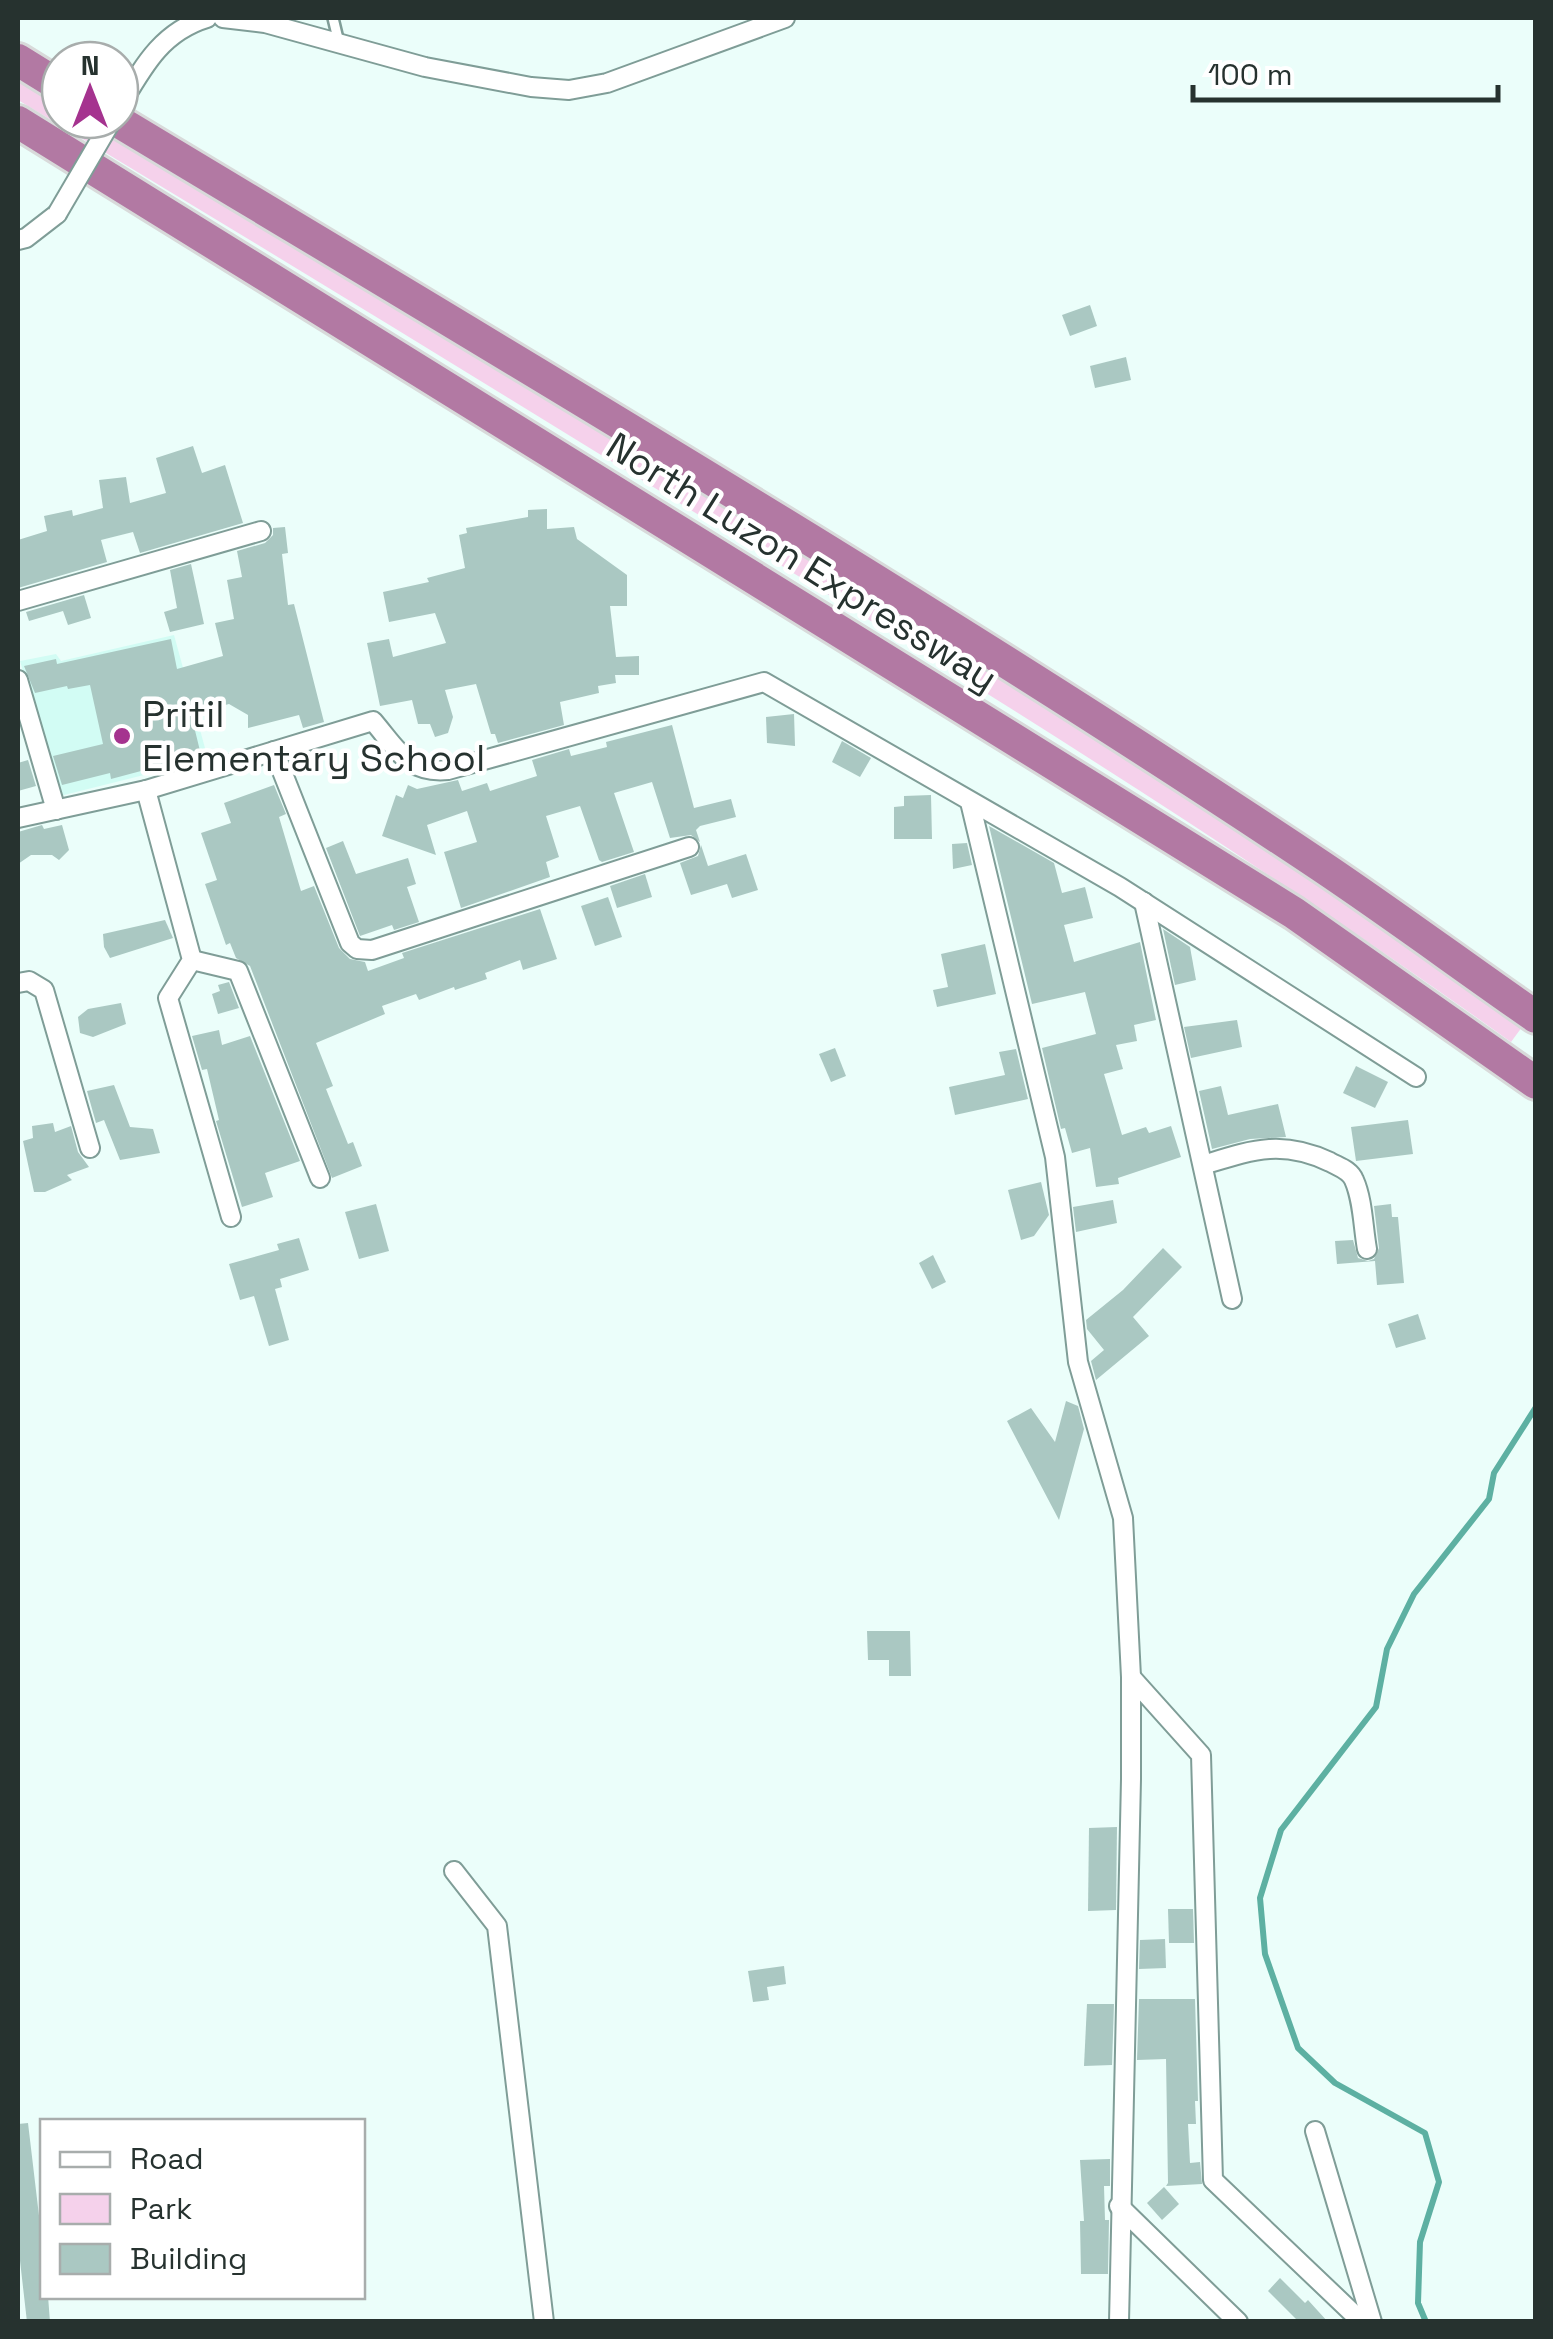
<svg xmlns="http://www.w3.org/2000/svg" width="1553" height="2339" font-family="'Space Grotesk',sans-serif">
<style>
.built{fill:#d2fcf4}
.green{fill:#f5d1eb}
.lines{fill:none;stroke-linecap:round;stroke-linejoin:round}
.stream{stroke:#5db0a2;stroke-width:6}
.building{fill:#aac8c2}
.service-casing{stroke:#7f9d97;stroke-width:14}
.minor-casing{stroke:#7f9d97;stroke-width:22}
.motorway-casing{stroke:#d8dada;stroke-width:38}
.service{stroke:#fff;stroke-width:9}
.minor{stroke:#fff;stroke-width:18}
.motorway{stroke:#b279a3;stroke-width:32}
.minor-bridge-casing{stroke:#7f9d97;stroke-width:22;stroke-linecap:butt}
.minor-bridge{stroke:#fff;stroke-width:18}
.poi-dot{fill:#a5338f;stroke:#fff;stroke-width:4}
.labels{text-anchor:middle;dominant-baseline:central;stroke-width:9;stroke-linejoin:round;paint-order:stroke}
.street-label{font-size:38px;fill:#26322f;stroke:#fff}
.poi-label{font-size:38px;fill:#26322f;stroke:#fff;text-anchor:start}
</style>
<rect width="100%" height="100%" fill="#ebfefa"/>
<!-- built -->
<polygon class="built" points="174,635 208,759 60,796 20,661 56,654 61,661"/>
<!-- green -->
<path class="green" d="M 18,72 L 60,98 L 60,120 L 97,120 L 864,589 L 1192,796 L 1525,1023 L 1511,1042 C 1251,856 979,687 707,520 C 478,379 248,238 18,100 Z"/>
<g class="lines">
<!-- stream -->
<polyline class="stream" points="1426,2322 1418,2303 1420,2242 1439,2182 1425,2133 1335,2083 1298,2048 1265,1954 1260,1898 1281,1830 1376,1707 1387,1649 1414,1594 1489,1499 1494,1473 1536,1407"/>
</g>
<!-- building -->
<g class="building">
<polygon points="1090,305 1097,326 1070,336 1062,315"/>
<polygon points="1126,357 1131,380 1095,388 1090,366"/>
<polygon points="193,446 202,473 225,465 243,523 140,553 133,532 101,540 107,562 18,588 18,540 47,531 44,516 72,510 73,516 103,508 99,480 126,477 130,503 166,493 156,458"/>
<polygon points="547,509 547,529 574,527 577,539 627,575 627,606 610,606 616,657 639,656 639,675 615,675 616,683 598,686 599,693 560,702 564,725 498,743 495,734 491,734 476,684 445,690 453,717 448,733 435,737 430,724 418,724 412,700 380,706 367,643 389,639 393,657 446,643 435,613 389,622 383,592 429,582 427,578 465,568 459,535 467,533 466,528 528,517 528,510"/>
<polygon points="285,527 288,553 282,554 288,605 294,604 324,722 303,728 299,715 248,728 248,715 229,704 191,714 201,755 111,779 110,773 62,785 53,756 103,744 90,685 68,689 67,686 35,693 24,666 56,659 57,664 171,639 177,669 223,656 215,623 234,619 227,580 242,577 237,551 265,543 273,535 273,528"/>
<polygon points="191,564 204,624 170,632 164,612 177,608 170,570"/>
<polygon points="84,595 91,618 68,625 63,611 29,621 26,612"/>
<polygon points="794,714 795,746 767,743 766,717"/>
<polygon points="672,725 694,808 731,799 736,817 700,826 696,830 700,842 691,835 670,838 652,782 614,793 634,852 602,862 599,860 580,806 546,816 559,857 546,862 550,877 461,908 444,852 477,842 467,811 427,825 436,855 382,836 396,795 403,798 408,785 417,789 458,780 462,791 487,783 490,791 537,776 532,760 569,749 571,756 607,747 606,742"/>
<polygon points="842,741 871,758 860,777 832,762"/>
<polygon points="28,760 36,786 18,791 18,763"/>
<polygon points="274,785 286,814 279,817 301,891 314,886 339,948 350,959 365,962 368,971 404,958 402,953 540,909 557,959 523,970 520,960 485,973 487,979 455,990 454,987 419,1000 416,994 382,1006 385,1014 316,1043 333,1086 326,1089 348,1144 353,1142 362,1166 332,1178 250,966 236,958 230,943 226,945 205,884 217,880 201,833 231,823 224,803"/>
<polygon points="931,795 932,839 894,839 894,807 904,806 904,796"/>
<polygon points="42,825 44,829 62,825 69,850 59,860 52,855 31,855 18,864 18,832"/>
<polygon points="989,826 1054,863 1062,893 1085,887 1093,918 1064,925 1074,962 1140,942 1156,1020 1134,1025 1137,1041 1116,1045 1123,1069 1104,1074 1122,1135 1146,1127 1149,1133 1171,1126 1181,1157 1118,1178 1119,1184 1096,1187 1090,1148 1072,1153 1065,1128 1061,1129 1042,1048 1096,1034 1085,992 1032,1004"/>
<polygon points="343,841 356,874 408,858 416,884 407,887 419,922 394,930 392,925 360,936 326,848"/>
<polygon points="967,843 972,865 953,869 952,844"/>
<polygon points="701,845 708,866 746,854 758,890 732,898 727,884 691,895 680,863 698,856"/>
<polygon points="645,874 652,897 617,908 610,886"/>
<polygon points="608,897 622,937 595,946 581,906"/>
<polygon points="165,920 173,938 110,958 104,947 103,934"/>
<polygon points="1163,929 1190,947 1196,980 1175,985"/>
<polygon points="985,944 996,994 937,1007 933,990 948,987 941,954"/>
<polygon points="229,982 239,1008 218,1014 212,994 220,991 218,985"/>
<polygon points="121,1003 126,1024 93,1037 80,1033 78,1017 88,1009"/>
<polygon points="1237,1020 1242,1047 1191,1058 1184,1027"/>
<polygon points="219,1030 222,1045 250,1036 300,1161 265,1173 273,1197 242,1207 216,1121 219,1120 207,1069 202,1070 192,1036"/>
<polygon points="835,1048 846,1076 831,1082 819,1054"/>
<polygon points="1016,1049 1028,1099 955,1115 949,1087 1005,1075 999,1052"/>
<polygon points="1356,1066 1388,1082 1375,1108 1343,1093"/>
<polygon points="114,1085 130,1127 153,1129 160,1153 120,1160 104,1120 96,1123 87,1091"/>
<polygon points="1221,1086 1228,1115 1278,1104 1286,1137 1250,1139 1212,1149 1199,1091"/>
<polygon points="1408,1120 1413,1154 1356,1161 1351,1127"/>
<polygon points="53,1123 55,1132 71,1126 78,1152 89,1167 67,1175 72,1180 45,1192 34,1192 23,1141 33,1138 32,1126"/>
<polygon points="1041,1182 1049,1215 1034,1236 1021,1240 1008,1190"/>
<polygon points="1113,1200 1117,1223 1076,1232 1073,1207"/>
<polygon points="376,1204 389,1251 359,1259 345,1212"/>
<polygon points="1391,1204 1392,1217 1398,1217 1404,1283 1377,1285 1375,1261 1337,1264 1335,1241 1353,1240 1358,1258 1368,1261 1374,1259 1379,1248 1374,1206"/>
<polygon points="299,1238 309,1270 280,1279 282,1287 275,1289 289,1340 269,1346 254,1296 240,1300 229,1264 279,1250 277,1244"/>
<polygon points="1163,1248 1182,1267 1133,1317 1149,1336 1096,1380 1091,1361 1104,1350 1087,1329 1086,1320 1123,1290"/>
<polygon points="933,1255 946,1282 932,1289 919,1263"/>
<polygon points="1418,1314 1426,1339 1396,1348 1388,1324"/>
<polygon points="1066,1401 1078,1406 1084,1429 1059,1520 1007,1421 1031,1408 1055,1442"/>
<polygon points="867,1631 910,1631 911,1676 889,1676 889,1660 868,1660"/>
<polygon points="1117,1827 1116,1910 1088,1911 1089,1828"/>
<polygon points="1168,1909 1193,1909 1194,1943 1169,1943"/>
<polygon points="1165,1939 1166,1968 1139,1969 1140,1940"/>
<polygon points="784,1966 786,1984 767,1987 769,2000 753,2002 748,1971"/>
<polygon points="1139,1999 1195,1999 1198,2101 1195,2101 1196,2124 1188,2124 1190,2163 1200,2162 1202,2184 1166,2186 1168,2183 1166,2059 1137,2060"/>
<polygon points="1087,2004 1114,2004 1112,2065 1084,2066"/>
<polygon points="28,2123 42,2241 42,2296 48,2296 50,2322 27,2322 19,2252 18,2124"/>
<polygon points="1110,2159 1110,2186 1104,2186 1105,2220 1109,2220 1108,2274 1081,2274 1080,2221 1084,2221 1080,2160"/>
<polygon points="1164,2187 1179,2204 1162,2220 1147,2203"/>
<polygon points="1280,2278 1305,2303 1308,2300 1328,2322 1299,2322 1268,2291"/>
</g>
<g class="lines">
<!-- service casing -->
<g class="service-casing">
<polyline id="service" points="333,18 339,43"/>
</g>
<!-- minor casing -->
<g class="minor-casing">
<g id="minor">
<polyline points="223,18 265,23 425,67 531,87 569,90 607,83 785,18"/>
<path d="M 120,106 C 143,67 161,32 207,18"/>
<polyline points="18,240 26,238 57,214"/>
<polyline points="18,601 261,531"/>
<polyline points="18,680 56,810"/>
<polyline points="274,751 350,943 357,949 372,950 689,847"/>
<polyline points="146,790 192,960 168,998 231,1217"/>
<polyline points="970,802 1055,1157 1078,1362 1123,1518 1131,1677 1131,1779 1119,2322"/>
<path d="M 18,818 L 146,790 L 373,721 C 397,749 408,774 448,770 L 764,682 L 1120,887 L 1416,1077"/>
<polyline points="1144,902 1232,1299"/>
<polyline points="192,960 238,971 320,1178"/>
<polyline points="18,983 29,981 44,990 90,1148"/>
<path d="M 1203,1165 C 1252,1150 1281,1139 1330,1162 C 1339,1167 1350,1170 1354,1180 C 1363,1200 1363,1227 1367,1249"/>
<polyline points="1131,1677 1201,1755 1213,2180 1362,2322"/>
<polyline points="454,1871 497,1926 544,2322"/>
<polyline points="1315,2131 1372,2322"/>
<polyline points="1119,2206 1238,2322"/>
</g>
</g>
<!-- motorway casing -->
<g class="motorway-casing">
<g id="motorway">
<polyline points="18,60 60,86"/>
<path d="M 116,120 C 521,364 928,604 1321,866 C 1394,915 1464,967 1536,1017"/>
<polyline points="18,122 1294,913 1536,1083"/>
</g>
</g>
<!-- service -->
<use href="#service" class="service"/>
<!-- minor -->
<use href="#minor" class="minor"/>
<!-- motorway -->
<use href="#motorway" class="motorway"/>
<!-- minor-bridge casing -->
<g class="minor-bridge-casing">
<polyline id="minor-bridge" points="57,214 112,120"/>
</g>
<!-- minor-bridge -->
<use href="#minor-bridge" class="minor-bridge"/>
</g>
<!-- markers -->
<circle class="poi-dot" cx="122" cy="736" r="10"/>
<g class="labels">
<!-- street labels -->
<g class="street-label">
<text transform="translate(802 562) rotate(32)">North Luzon Expressway</text>
</g>
<!-- poi labels -->
<g class="poi-label">
<text x="142" y="714">Pritil<tspan x="142" dy="44">Elementary School</tspan></text>
</g>
</g>
<!-- border -->
<rect width="1553" height="2339" fill="none" stroke="#26322f" stroke-width="40"/>
<!-- legend -->
<rect x="40" y="2119" width="325" height="180" fill="#ffffff" stroke="#a8adac" stroke-width="2.5"/>
<rect x="60" y="2152" width="50" height="15" fill="#ffffff" stroke="#a8adac" stroke-width="2.5"/>
<text x="130" y="2169" font-size="30" fill="#26322f">Road</text>
<rect x="60" y="2194" width="50" height="30" fill="#f5d1eb" stroke="#a8adac" stroke-width="2.5"/>
<text x="130" y="2219" font-size="30" fill="#26322f">Park</text>
<rect x="60" y="2244" width="50" height="30" fill="#aac8c2" stroke="#a8adac" stroke-width="2.5"/>
<text x="130" y="2269" font-size="30" fill="#26322f">Building</text>
<!-- north arrow -->
<g transform="translate(90 90)"><circle r="48" fill="#ffffff" stroke="#a8adac" stroke-width="2.5"/>
<path d="M0-8L18 38L0 25L-18 38Z" fill="#a5338f"/>
<text y="-15" font-size="28" font-weight="bold" text-anchor="middle" fill="#26322f">N</text>
</g>
<!-- scale -->
<path d="M1193 85v15h305v-15" fill="none" stroke="#26322f" stroke-width="5"/>
<text x="1208" y="85" font-size="30" fill="#26322f" stroke="#ffffff" stroke-width="8" paint-order="stroke">100 m</text>
</svg>
